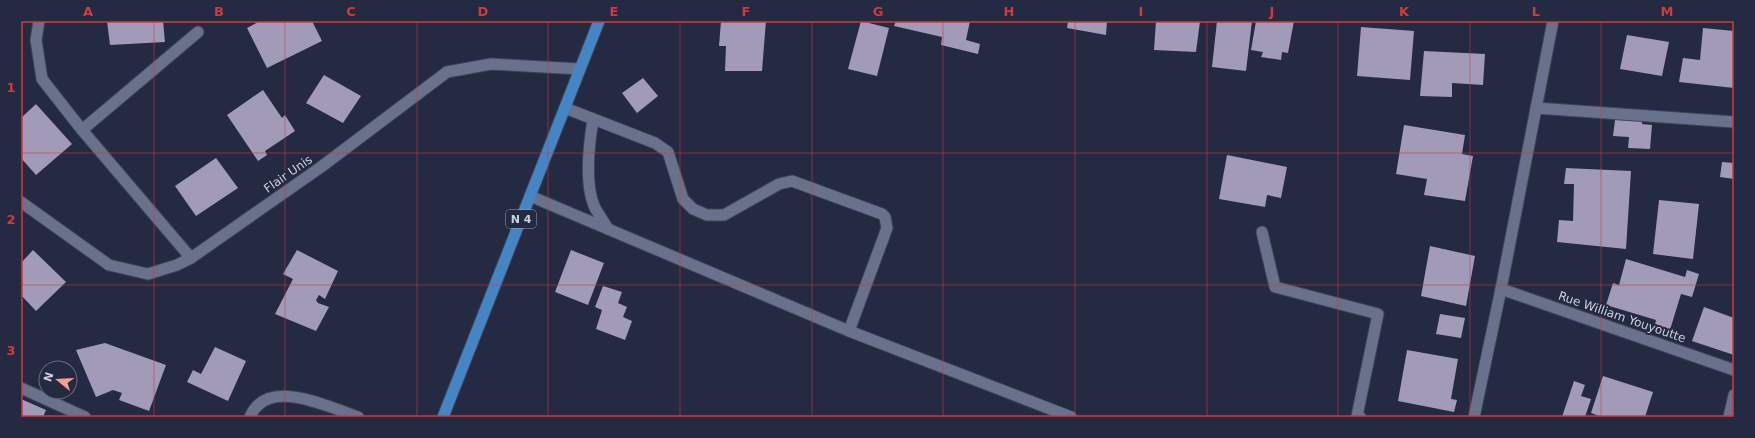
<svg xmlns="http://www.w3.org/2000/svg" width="1755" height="438" font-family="'DejaVu Sans',sans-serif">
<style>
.building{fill:#a19ab8}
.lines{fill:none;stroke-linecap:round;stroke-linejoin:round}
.service-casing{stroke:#404457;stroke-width:13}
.minor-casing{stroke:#404457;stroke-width:13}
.primary-casing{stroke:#404457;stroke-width:13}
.service{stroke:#69718c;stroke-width:11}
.minor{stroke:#69718c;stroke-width:11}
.primary{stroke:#4486c5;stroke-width:11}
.grid{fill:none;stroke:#d5393a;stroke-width:1;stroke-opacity:0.55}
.labels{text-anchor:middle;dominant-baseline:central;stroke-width:4;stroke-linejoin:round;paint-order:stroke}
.shield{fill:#242a41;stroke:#9aa0b1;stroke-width:1}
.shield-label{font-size:11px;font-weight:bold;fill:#cdd2e1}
.street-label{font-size:12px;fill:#cdd2e1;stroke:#242a41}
.neatline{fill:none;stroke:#d5393a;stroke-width:1.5}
.grid-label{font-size:13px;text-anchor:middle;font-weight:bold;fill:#d5393a}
</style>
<rect width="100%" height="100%" fill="#242a41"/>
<!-- building -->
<g class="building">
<polygon points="107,21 163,21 165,42 110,45"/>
<polygon points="260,21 312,21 322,41 267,68 247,28"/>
<polygon points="721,21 766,21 762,71 725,71 726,46 719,46"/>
<polygon points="861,21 889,28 877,76 848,69"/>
<polygon points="896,21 970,21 966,40 980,44 978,54 941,45 942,37 894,26"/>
<polygon points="1068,21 1107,21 1106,35 1067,28"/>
<polygon points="1156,21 1200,21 1196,52 1154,50"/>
<polygon points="1217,21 1252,21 1246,71 1212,67"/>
<polygon points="1256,21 1294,21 1288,53 1282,52 1281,60 1261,57 1263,52 1251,50"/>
<polygon points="1361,27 1414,31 1410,80 1357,76"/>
<polygon points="1703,28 1734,31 1734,88 1679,82 1683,58 1700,60"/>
<polygon points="1627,35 1669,42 1662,76 1620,69"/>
<polygon points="1424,51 1485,54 1483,85 1452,83 1452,97 1420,96"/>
<polygon points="324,75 361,96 343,123 306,103"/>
<polygon points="643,78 658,96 637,113 622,93"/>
<polygon points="263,90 282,118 285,115 295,131 265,151 267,155 258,161 227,115"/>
<polygon points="36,104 72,144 36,175 21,158 21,118"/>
<polygon points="1615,120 1642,120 1642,124 1652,125 1650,149 1628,148 1629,137 1613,136"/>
<polygon points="1404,125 1465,135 1462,154 1473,156 1465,201 1424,195 1427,179 1396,174"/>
<polygon points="1227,155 1287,167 1281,198 1267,195 1265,207 1219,199"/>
<polygon points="216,158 238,188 196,216 175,186"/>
<polygon points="1722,162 1734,163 1734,179 1720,177"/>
<polygon points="1566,168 1631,171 1626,249 1557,242 1559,220 1573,221 1574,184 1564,184"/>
<polygon points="1659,200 1699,204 1693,259 1653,254"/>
<polygon points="1430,246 1475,256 1466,306 1421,296"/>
<polygon points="33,250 66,282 36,311 21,295 21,263"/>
<polygon points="297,250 338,271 325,299 319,295 316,300 318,303 329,307 316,331 275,314 293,279 283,274"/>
<polygon points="571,250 604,263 588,305 555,292"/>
<polygon points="1626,259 1685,277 1687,270 1699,274 1692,297 1681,294 1669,333 1654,329 1656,320 1606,305 1613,283 1619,285"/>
<polygon points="603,286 622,292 618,303 627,307 623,317 632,321 625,340 596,329 602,310 595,307"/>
<polygon points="1704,307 1734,318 1734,355 1692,341"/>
<polygon points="1440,314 1465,318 1461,338 1436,334"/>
<polygon points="105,343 166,365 149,411 119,400 122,393 113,390 96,397 76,350"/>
<polygon points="215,347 246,361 228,401 187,382 193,370 201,374"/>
<polygon points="1407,350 1458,359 1451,399 1457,400 1454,412 1398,401"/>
<polygon points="1603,376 1653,392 1645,417 1602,417 1591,413"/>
<polygon points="1574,381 1585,385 1581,396 1591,399 1585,417 1562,417"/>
<polygon points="21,399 46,410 43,417 21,417"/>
</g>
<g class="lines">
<!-- service casing -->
<g class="service-casing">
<g id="service">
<polyline points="1536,108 1734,122"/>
<polyline points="1262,232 1275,287 1378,314 1357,416 1360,417"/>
<polyline points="1729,417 1734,395"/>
</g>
</g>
<!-- minor casing -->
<g class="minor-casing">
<g id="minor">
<polyline points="39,21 36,40 42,79 82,130 191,258"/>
<polyline points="565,108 655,143 668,152 683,199 693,209 707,215 724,215 779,184 792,181 882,214 885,217 887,228 849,331"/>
<path d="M 593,119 C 589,145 584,184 595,208 C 599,215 604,222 608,229"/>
<polyline points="82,130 198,32"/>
<polyline points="530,196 849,331 1071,417"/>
<polyline points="21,202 109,265 148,274 177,265 191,258 321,167 447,72 491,64 580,69"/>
<polyline points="1501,289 1734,370"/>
<polyline points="21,388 85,417"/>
<path d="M 250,417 C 267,376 328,407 358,417"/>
<polyline points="1474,417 1501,289 1553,21"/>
</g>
</g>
<!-- primary casing -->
<g class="primary-casing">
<polyline id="primary" points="443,417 599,21"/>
</g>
<!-- service -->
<use href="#service" class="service"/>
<!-- minor -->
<use href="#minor" class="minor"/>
<!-- primary -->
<use href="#primary" class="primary"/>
</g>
<!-- grid -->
<path class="grid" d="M 154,21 L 154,417M 285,21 L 285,417M 417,21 L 417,417M 548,21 L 548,417M 680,21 L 680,417M 812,21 L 812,417M 943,21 L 943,417M 1075,21 L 1075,417M 1207,21 L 1207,417M 1338,21 L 1338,417M 1470,21 L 1470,417M 1601,21 L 1601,417M 21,153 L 1734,153M 21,285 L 1734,285"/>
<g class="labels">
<!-- shield labels -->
<rect class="shield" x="506" y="210" width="30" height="18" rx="3"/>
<g class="shield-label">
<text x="521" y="219">N 4</text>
</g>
<!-- street labels -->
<g class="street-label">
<text transform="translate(288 174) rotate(-35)">Flair Unis</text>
<text transform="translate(1622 317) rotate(19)">Rue William Youyoutte</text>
</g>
</g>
<!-- border -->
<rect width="1755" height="438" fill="none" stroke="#242a41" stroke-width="44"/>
<!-- north arrow -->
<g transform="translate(58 380) rotate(288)"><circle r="19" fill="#242a41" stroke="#686d81"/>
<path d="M0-3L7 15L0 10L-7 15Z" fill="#f59d8e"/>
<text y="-6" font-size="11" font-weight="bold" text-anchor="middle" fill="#cdd2e1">N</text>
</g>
<rect x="22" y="22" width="1711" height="394" class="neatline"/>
<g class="grid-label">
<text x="88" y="16">A</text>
<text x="219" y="16">B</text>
<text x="351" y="16">C</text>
<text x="483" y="16">D</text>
<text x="614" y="16">E</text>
<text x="746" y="16">F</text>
<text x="878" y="16">G</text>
<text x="1009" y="16">H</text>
<text x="1141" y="16">I</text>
<text x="1272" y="16">J</text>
<text x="1404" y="16">K</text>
<text x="1536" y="16">L</text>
<text x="1667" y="16">M</text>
<text x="11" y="92">1</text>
<text x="11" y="224">2</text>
<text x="11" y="355">3</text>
</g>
</svg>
